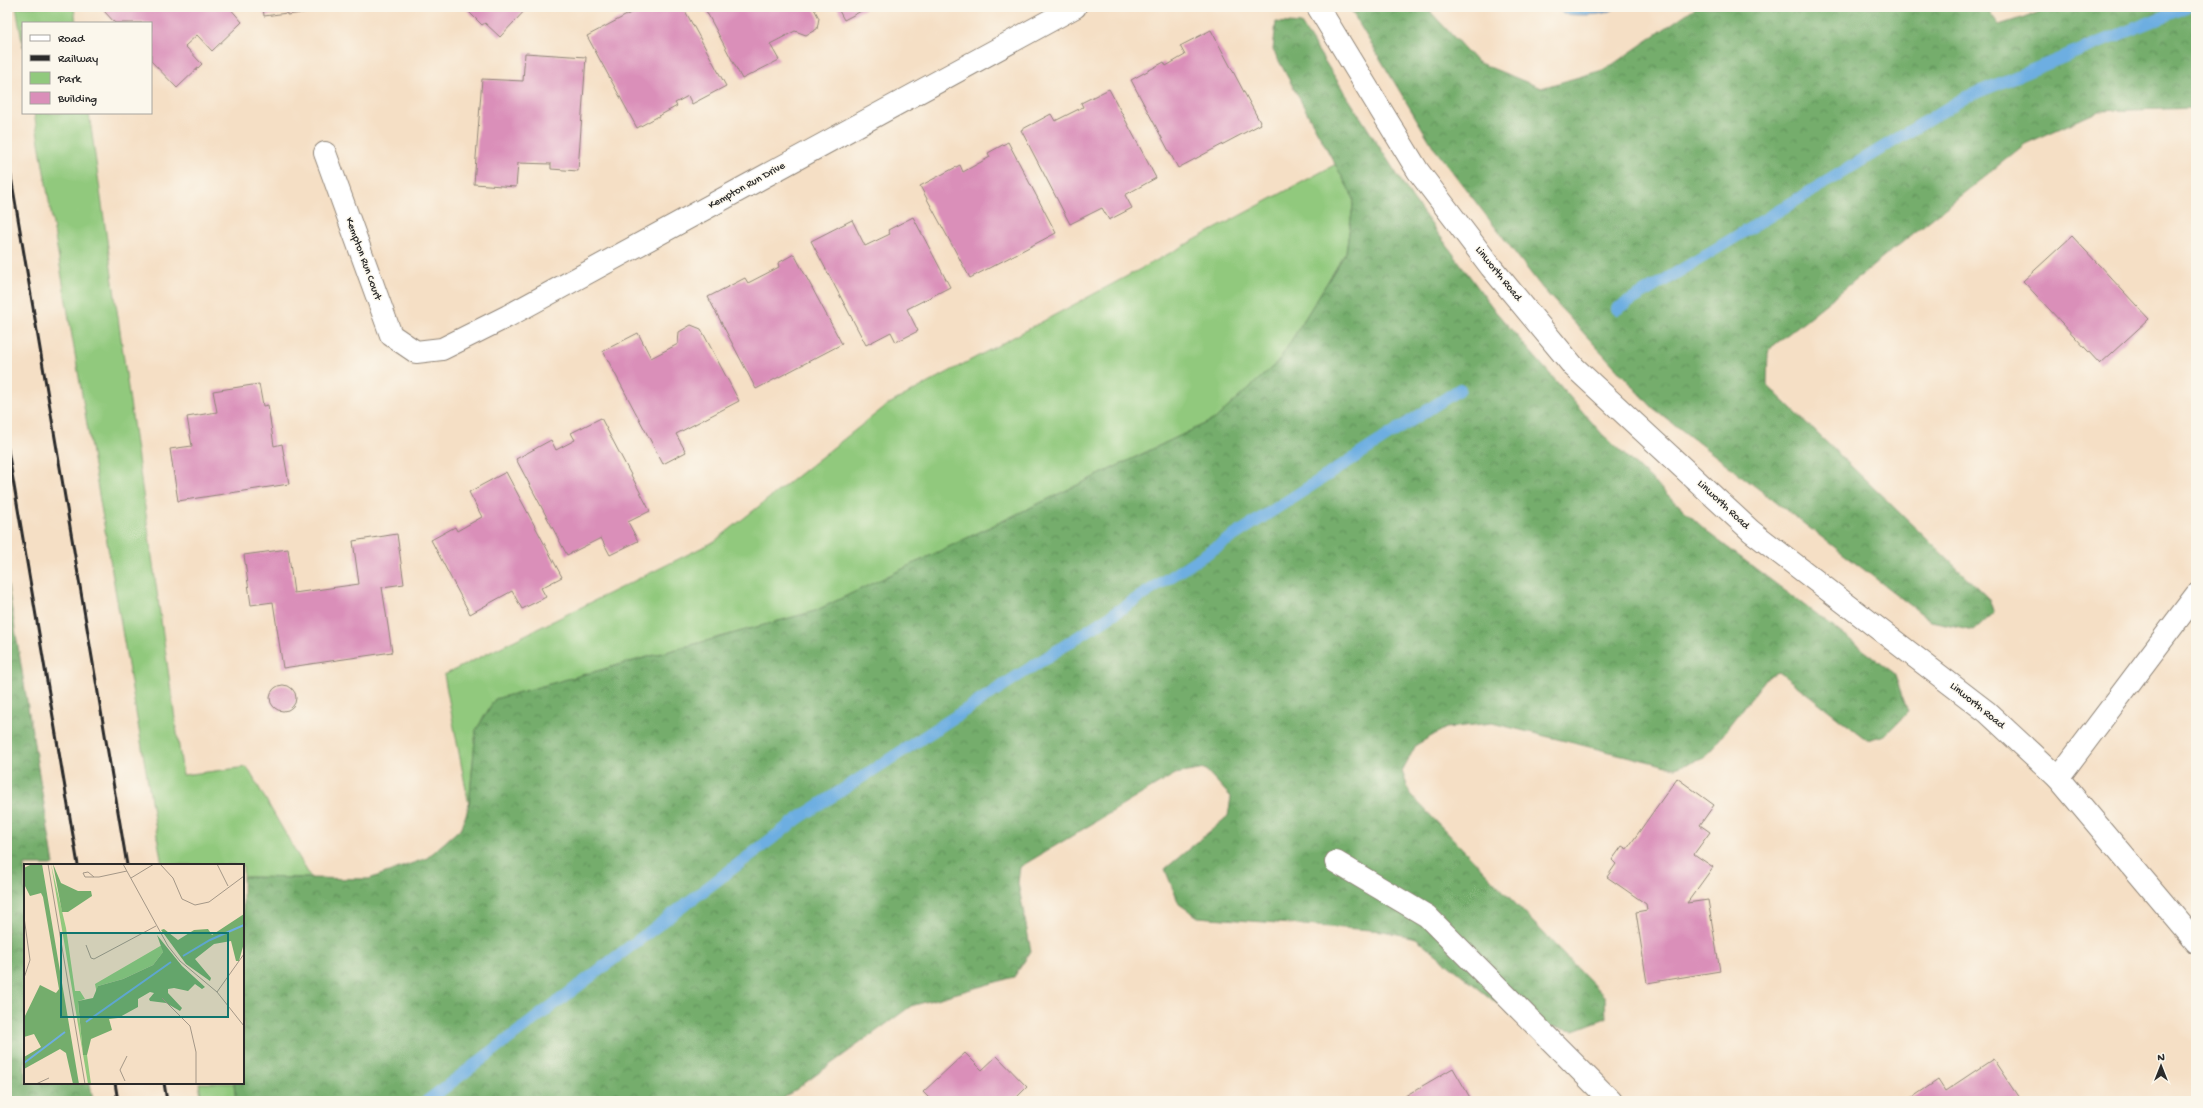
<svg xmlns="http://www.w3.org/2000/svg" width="2203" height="1108" font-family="'Gochi Hand',sans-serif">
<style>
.green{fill:#91c97d;stroke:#5e7a54}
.forest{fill:url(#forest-crowns);stroke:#506c4c}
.water{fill:url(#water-ripples);stroke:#4c6c86}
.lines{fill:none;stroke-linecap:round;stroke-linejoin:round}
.stream{stroke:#6daee1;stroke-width:12}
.building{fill:#da8fb9}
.minor-casing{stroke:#908578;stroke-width:24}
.major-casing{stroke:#908578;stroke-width:24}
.minor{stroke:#fff;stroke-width:22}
.major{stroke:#fff;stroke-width:22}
.rail{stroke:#2b2b2b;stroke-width:3}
.labels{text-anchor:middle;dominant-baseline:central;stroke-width:3;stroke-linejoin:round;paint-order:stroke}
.street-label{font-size:11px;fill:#2b2b2b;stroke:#fbf7ec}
.inset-river{fill:none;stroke:#6daee1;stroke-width:2}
.inset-road{fill:none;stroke:#a49787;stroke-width:1}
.view{fill:#0f766e;fill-opacity:0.15;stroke:#0f766e;stroke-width:2}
.inset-edge{fill:none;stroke:#2b2b2b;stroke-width:2}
</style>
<defs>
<pattern id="forest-crowns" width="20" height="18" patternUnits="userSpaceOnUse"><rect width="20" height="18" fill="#74ad6c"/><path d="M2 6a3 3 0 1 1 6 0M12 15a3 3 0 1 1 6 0" fill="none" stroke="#5f8d59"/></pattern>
<pattern id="water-ripples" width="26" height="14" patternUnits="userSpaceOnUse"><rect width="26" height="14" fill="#6daee1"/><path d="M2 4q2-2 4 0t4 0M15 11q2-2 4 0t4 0" fill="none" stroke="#5a8eb7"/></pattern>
</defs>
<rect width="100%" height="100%" fill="#fbf7ec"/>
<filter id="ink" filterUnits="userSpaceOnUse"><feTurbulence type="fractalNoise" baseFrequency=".025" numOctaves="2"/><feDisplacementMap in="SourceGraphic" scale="8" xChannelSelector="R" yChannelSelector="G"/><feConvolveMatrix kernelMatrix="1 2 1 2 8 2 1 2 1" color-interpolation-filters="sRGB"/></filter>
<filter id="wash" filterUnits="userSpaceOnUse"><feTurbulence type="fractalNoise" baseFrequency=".012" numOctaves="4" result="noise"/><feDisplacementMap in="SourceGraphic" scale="16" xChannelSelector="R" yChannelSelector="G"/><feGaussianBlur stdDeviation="0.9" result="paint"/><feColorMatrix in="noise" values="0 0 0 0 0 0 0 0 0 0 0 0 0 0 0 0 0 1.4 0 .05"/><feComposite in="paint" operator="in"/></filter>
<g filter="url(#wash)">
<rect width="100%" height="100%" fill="#f5dfc5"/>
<!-- green -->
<g class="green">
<polygon points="16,7 74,7 76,23 23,23 23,47"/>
<polygon points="34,113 89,113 183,775 247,767 311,878 243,877 243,865 162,865"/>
<polygon points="1336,164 1354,199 1346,252 1278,362 1215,419 815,611 495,699 476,730 469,805 444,675 715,541 887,405"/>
<polygon points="199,1083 234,1083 236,1101 202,1101"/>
</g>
<!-- forest -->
<g class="forest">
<polygon points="1349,7 1426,7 1477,62 1541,88 1606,69 1696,7 1986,7 1999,25 2056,7 2196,7 2196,108 2099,111 2025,144 1768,350 1767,385 1988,598 1994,612 1974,630 1931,621 1653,408 1543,289 1434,148"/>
<polygon points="1276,22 1301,24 1412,198 1496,312 1602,434 1711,535 1894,673 1908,712 1885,735 1867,740 1779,672 1768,676 1705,758 1675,768 1492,723 1446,728 1416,745 1402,771 1410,794 1605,997 1606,1018 1574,1030 1520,1022 1416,938 1383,931 1198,917 1179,904 1165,869 1228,816 1231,797 1205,769 1175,774 1020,867 1018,883 1031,951 1014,977 911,1006 780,1101 236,1101 234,1083 243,1083 243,877 369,879 427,858 462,827 469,805 476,730 495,699 815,611 1215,419 1278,362 1346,252 1354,199 1273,50"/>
<polygon points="7,580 54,865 25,865 25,1083 90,1083 93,1101 7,1101"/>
</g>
<!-- water -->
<path class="water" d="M 1557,7 L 1616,7 C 1608,17 1576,15 1563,14 Z"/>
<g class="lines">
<!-- stream -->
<g class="stream">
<polyline points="1617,309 1966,97 2187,7"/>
<polyline points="427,1101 799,818 1460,389"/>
</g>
</g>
<g id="blocks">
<!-- building -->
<g class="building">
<polygon points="109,7 229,7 242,22 212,51 197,35 185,46 202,64 177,88 151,61 151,23 115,23 104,11"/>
<polygon points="263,7 330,7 330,9 287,15 287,13 264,16"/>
<polygon points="464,7 528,7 500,37 485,23 482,25"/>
<polygon points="642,7 683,7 726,86 692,104 688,96 675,103 677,106 637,128 587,36"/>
<polygon points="704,7 813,7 819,18 817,29 806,35 795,31 770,44 779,60 742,79"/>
<polygon points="837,7 869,7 844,20"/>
<polygon points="1211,30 1261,124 1178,168 1131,80 1164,62 1166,66 1185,55 1180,46"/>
<polygon points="525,53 586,57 578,171 551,169 551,164 518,163 516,187 474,184 482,79 523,81"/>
<polygon points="1109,89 1156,178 1125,195 1132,208 1109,220 1102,208 1070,224 1021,130 1051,114 1055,121 1083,107 1081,103"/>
<polygon points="1008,142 1056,233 970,278 920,186 960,165 963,172 990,157 988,153"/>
<polygon points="913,217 950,287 907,309 918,331 896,342 891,332 866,345 811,241 852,220 865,246 890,234 888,230"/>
<polygon points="2072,236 2149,319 2100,364 2023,281"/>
<polygon points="794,254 842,344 756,389 708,297 745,278 748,283 779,267 778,263"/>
<polygon points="691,325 701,329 739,401 676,434 686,452 663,464 603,351 638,333 651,358 678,344 679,332"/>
<polygon points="259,384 263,406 268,405 274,446 282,444 289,484 178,501 170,449 192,446 187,417 217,412 213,391"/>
<polygon points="601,418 650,511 628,522 638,541 610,555 601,538 567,555 516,459 551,440 556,450 575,440 571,433"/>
<polygon points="506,472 562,577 541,588 546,597 522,609 512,591 470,614 431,540 455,527 457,531 482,517 469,492"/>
<polygon points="397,534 404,584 382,587 392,652 283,668 273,602 251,605 244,555 288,549 294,593 359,584 353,541"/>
<circle cx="283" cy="698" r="13"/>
<polygon points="1677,778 1714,805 1700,825 1710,832 1694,854 1713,867 1687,903 1708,900 1720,971 1647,983 1636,912 1647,910 1646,904 1607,877 1616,864 1612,860 1622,846 1627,849"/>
<polygon points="965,1053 982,1070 997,1056 1027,1087 1013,1101 932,1101 923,1092"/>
<polygon points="1993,1059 2021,1101 1907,1101 1938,1080 1945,1091"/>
<polygon points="1453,1068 1472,1101 1408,1101 1405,1096"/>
</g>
</g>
</g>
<g filter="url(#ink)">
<use href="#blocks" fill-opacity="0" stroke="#908578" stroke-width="1"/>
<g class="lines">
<!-- minor casing -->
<g class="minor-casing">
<g id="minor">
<polyline points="325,153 391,335 416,352 442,349 508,316 1075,7"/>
<polyline points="2058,778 2196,595"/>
<polyline points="1336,862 1427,916 1611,1101"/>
</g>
</g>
<!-- major casing -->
<g class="major-casing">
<polyline id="major" points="1318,7 1418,171 1491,267 1574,367 1751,531 1987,712 2058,778 2196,942"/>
</g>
<!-- minor -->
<use href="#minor" class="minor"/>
<!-- major -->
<use href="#major" class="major"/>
<!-- rail -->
<g class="rail">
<polyline points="7,153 127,865"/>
<polyline points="7,444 78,865"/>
<polyline points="115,1083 118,1101"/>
<polyline points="164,1083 167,1101"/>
</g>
</g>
</g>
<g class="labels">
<!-- street labels -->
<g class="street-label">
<text transform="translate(747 186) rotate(-29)">Kempton Run Drive</text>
<text transform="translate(363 259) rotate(70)">Kempton Run Court</text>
<text transform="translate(1498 274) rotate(51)">Linworth Road</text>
<text transform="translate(1723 505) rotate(43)">Linworth Road</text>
<text transform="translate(1977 706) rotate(39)">Linworth Road</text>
</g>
</g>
<!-- overview -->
<g transform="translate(24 864)">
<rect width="220" height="220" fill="#f5dfc5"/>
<path d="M 27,0 L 42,64 L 51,127 L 56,127 L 61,135 L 54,137 L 55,149 L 59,191 L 63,191 L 67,220 L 64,220 ZM 138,81 L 139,88 L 129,101 L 99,115 L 74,122 L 73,130 L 71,120 Z" fill="#91c97d"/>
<path d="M 8,0 L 18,0 L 55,220 L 49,220 L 42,189 L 36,185 L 0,205 L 0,193 L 17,183 L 10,170 L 0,173 L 0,154 L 16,121 L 32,129 L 35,125 L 19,33 L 17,29 L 6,32 L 0,20 L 0,4 ZM 29,0 L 37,19 L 54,27 L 67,27 L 68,32 L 44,48 L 38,48 ZM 220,50 L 220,79 L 215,97 L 212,97 L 207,77 L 190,80 L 171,95 L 187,114 L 186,117 L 162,100 L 137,66 L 140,65 L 154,76 L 170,66 L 184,65 L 188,71 ZM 133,71 L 158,102 L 181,123 L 178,125 L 171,120 L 164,127 L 150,124 L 144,125 L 144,129 L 158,144 L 156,147 L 142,139 L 126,137 L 125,135 L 130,129 L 126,128 L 114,135 L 114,143 L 94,154 L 85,155 L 88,166 L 67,175 L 63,191 L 59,191 L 54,137 L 69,134 L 74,122 L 99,115 L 129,101 L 139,88 Z" fill="#74ad6c"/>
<path class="inset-river" d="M 159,92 L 186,76 L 220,61M 62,158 L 147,98M 0,199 L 41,168"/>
<path class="inset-road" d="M 24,0 L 61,220M 99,0 L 144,82 L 156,97 L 193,128 L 220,162M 136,0 L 149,14 L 158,35 L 171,41 L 185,38 L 220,12M 193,0 L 204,22M 70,13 L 64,8 L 59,9 L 61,13 L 75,13 L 103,7M 107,14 L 130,0M 0,53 L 6,96 L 0,114M 62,81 L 67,94 L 70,95 L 132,62M 193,128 L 220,90M 138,134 L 166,162 L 172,188 L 172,220M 101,217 L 96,206 L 103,192M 12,220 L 25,214"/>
<path class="view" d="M 37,69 L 204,69 L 204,153 L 37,153 Z"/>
<rect width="220" height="220" class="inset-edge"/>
</g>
<!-- margin -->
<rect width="2203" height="1108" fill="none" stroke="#fbf7ec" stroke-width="24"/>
<!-- legend -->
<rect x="22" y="22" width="130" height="92" fill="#fbf7ec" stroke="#a8a59f"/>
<rect x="30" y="35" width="20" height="6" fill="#ffffff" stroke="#a8a59f"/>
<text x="58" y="42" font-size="12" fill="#2b2b2b">Road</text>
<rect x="30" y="55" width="20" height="6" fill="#2b2b2b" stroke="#a8a59f"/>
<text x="58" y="62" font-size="12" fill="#2b2b2b">Railway</text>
<rect x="30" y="72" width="20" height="12" fill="#91c97d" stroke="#a8a59f"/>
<text x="58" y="82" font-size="12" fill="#2b2b2b">Park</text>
<rect x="30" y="92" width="20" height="12" fill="#da8fb9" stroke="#a8a59f"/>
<text x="58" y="102" font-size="12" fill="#2b2b2b">Building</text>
<!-- north arrow -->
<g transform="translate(2161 1066)" stroke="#fbf7ec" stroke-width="3" paint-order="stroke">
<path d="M0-3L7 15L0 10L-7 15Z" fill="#2b2b2b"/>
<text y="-6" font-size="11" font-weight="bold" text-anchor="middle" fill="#2b2b2b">N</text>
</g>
</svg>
